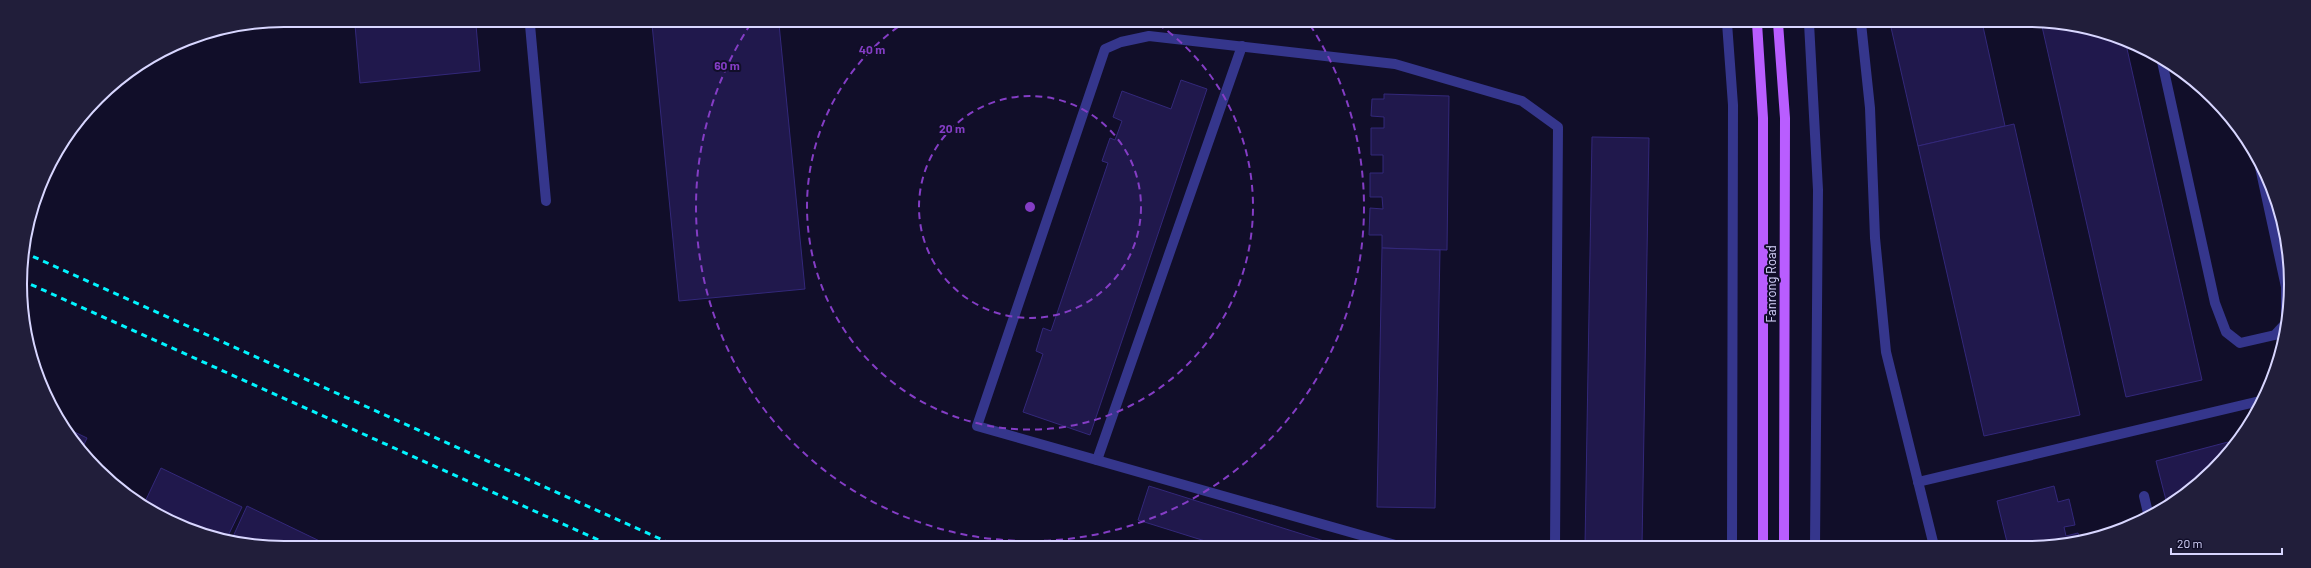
<svg xmlns="http://www.w3.org/2000/svg" width="2311" height="568" font-family="Barlow,sans-serif">
<style>
.building{fill:#20184c;stroke:#33287a}
.lines{fill:none;stroke-linecap:round;stroke-linejoin:round}
.minor{stroke:#35368c;stroke-width:10}
.major{stroke:#b95dff;stroke-width:10}
.rail{stroke:#02f4ff;stroke-width:3;stroke-dasharray:6 5;stroke-linecap:butt}
.ring{fill:none;stroke:#843dc5;stroke-width:2;stroke-dasharray:7 5}
.labels{text-anchor:middle;dominant-baseline:central;stroke-width:4;stroke-linejoin:round;paint-order:stroke}
.street-label{font-size:13px;fill:#d8d6ff;stroke:#110e29}
.rim{fill:none;stroke:#d8d6ff;stroke-width:2}
.centre{fill:#843dc5;stroke:#110e29;stroke-width:2}
.ring-label{font-size:12px;text-anchor:middle;font-weight:bold;fill:#843dc5;stroke:#110e29;stroke-width:4;stroke-linejoin:round;paint-order:stroke}
</style>
<rect width="100%" height="100%" fill="#110e29"/>
<!-- building -->
<g class="building">
<polygon points="1982,22 2005,126 1918,146 1890,23"/>
<polygon points="2041,22 2062,22 2112,34 2125,40 2202,380 2126,397"/>
<polygon points="652,24 779,24 805,289 679,301"/>
<polygon points="355,25 476,25 480,71 360,83"/>
<polygon points="1181,80 1207,89 1090,435 1023,412 1043,354 1036,351 1043,328 1051,331 1108,163 1102,161 1110,138 1115,140 1122,121 1113,117 1122,91 1171,109"/>
<polygon points="1384,94 1449,96 1447,250 1382,248 1382,235 1369,235 1370,208 1383,209 1382,197 1370,197 1370,173 1383,173 1383,155 1371,155 1371,128 1384,128 1384,117 1371,116 1372,99 1384,99"/>
<polygon points="2014,124 2080,415 1984,436 1918,146"/>
<polygon points="1592,137 1649,138 1642,546 1585,546"/>
<polygon points="1382,248 1440,250 1435,508 1377,507"/>
<polygon points="66,428 87,438 81,451 75,445"/>
<polygon points="2228,442 2230,448 2214,471 2167,504 2156,461"/>
<polygon points="161,468 242,507 226,540 210,537 189,527 188,529 152,513 143,506"/>
<polygon points="1149,486 1340,546 1221,546 1138,520"/>
<polygon points="2054,486 2058,502 2069,499 2075,525 2064,527 2066,536 2078,533 2080,540 2061,546 2008,546 1997,501"/>
<polygon points="247,506 330,546 249,546 231,541"/>
</g>
<g class="lines">
<!-- minor -->
<g class="minor">
<polyline points="1727,23 1733,105 1732,546"/>
<polyline points="1809,23 1818,190 1815,546"/>
<polyline points="1861,23 1870,108 1875,238 1886,352 1934,546"/>
<polyline points="530,25 546,201"/>
<polyline points="2161,57 2215,303 2226,332 2240,343 2275,335 2286,323 2286,287 2258,158"/>
<polyline points="1097,460 1242,46"/>
<polyline points="1918,482 2264,400"/>
<polyline points="2144,496 2149,517"/>
<polyline points="1399,546 977,426 1105,49 1121,42 1149,36 1395,64 1522,101 1558,127 1555,546"/>
</g>
<!-- major -->
<g class="major">
<polyline points="1757,23 1763,118 1763,546"/>
<polyline points="1778,23 1785,118 1784,546"/>
</g>
<!-- rail -->
<g class="rail">
<polyline points="23,252 676,546"/>
<polyline points="21,280 612,546"/>
</g>
</g>
<!-- distance rings -->
<g class="ring">
<circle cx="1030" cy="207" r="111"/>
<path d="M1158 24A223 223 0 1 1 902 24"/>
<path d="M1310 25A334 334 0 1 1 750 25"/>
</g>
<g class="labels">
<!-- street labels -->
<g class="street-label">
<text transform="translate(1771 284) rotate(-90)">Fanrong Road</text>
</g>
</g>
<!-- crop -->
<path d="M0 0H2311V568H0ZM284 27H2027A257 257 0 0 1 2284 284V284A257 257 0 0 1 2027 541H284A257 257 0 0 1 27 284V284A257 257 0 0 1 284 27Z" fill="#211e3a" fill-rule="evenodd"/>
<path class="rim" d="M284 27H2027A257 257 0 0 1 2284 284V284A257 257 0 0 1 2027 541H284A257 257 0 0 1 27 284V284A257 257 0 0 1 284 27Z"/>
<circle cx="1030" cy="207" r="6" class="centre"/>
<g class="ring-label">
<text x="872" y="54">40 m</text>
<text x="727" y="70">60 m</text>
<text x="952" y="133">20 m</text>
</g>
<!-- scale -->
<path d="M2171 548v6h111v-6" fill="none" stroke="#d8d6ff" stroke-width="2"/>
<text x="2177" y="548" font-size="12" fill="#d8d6ff" stroke="#110e29" stroke-width="3" paint-order="stroke">20 m</text>
</svg>
